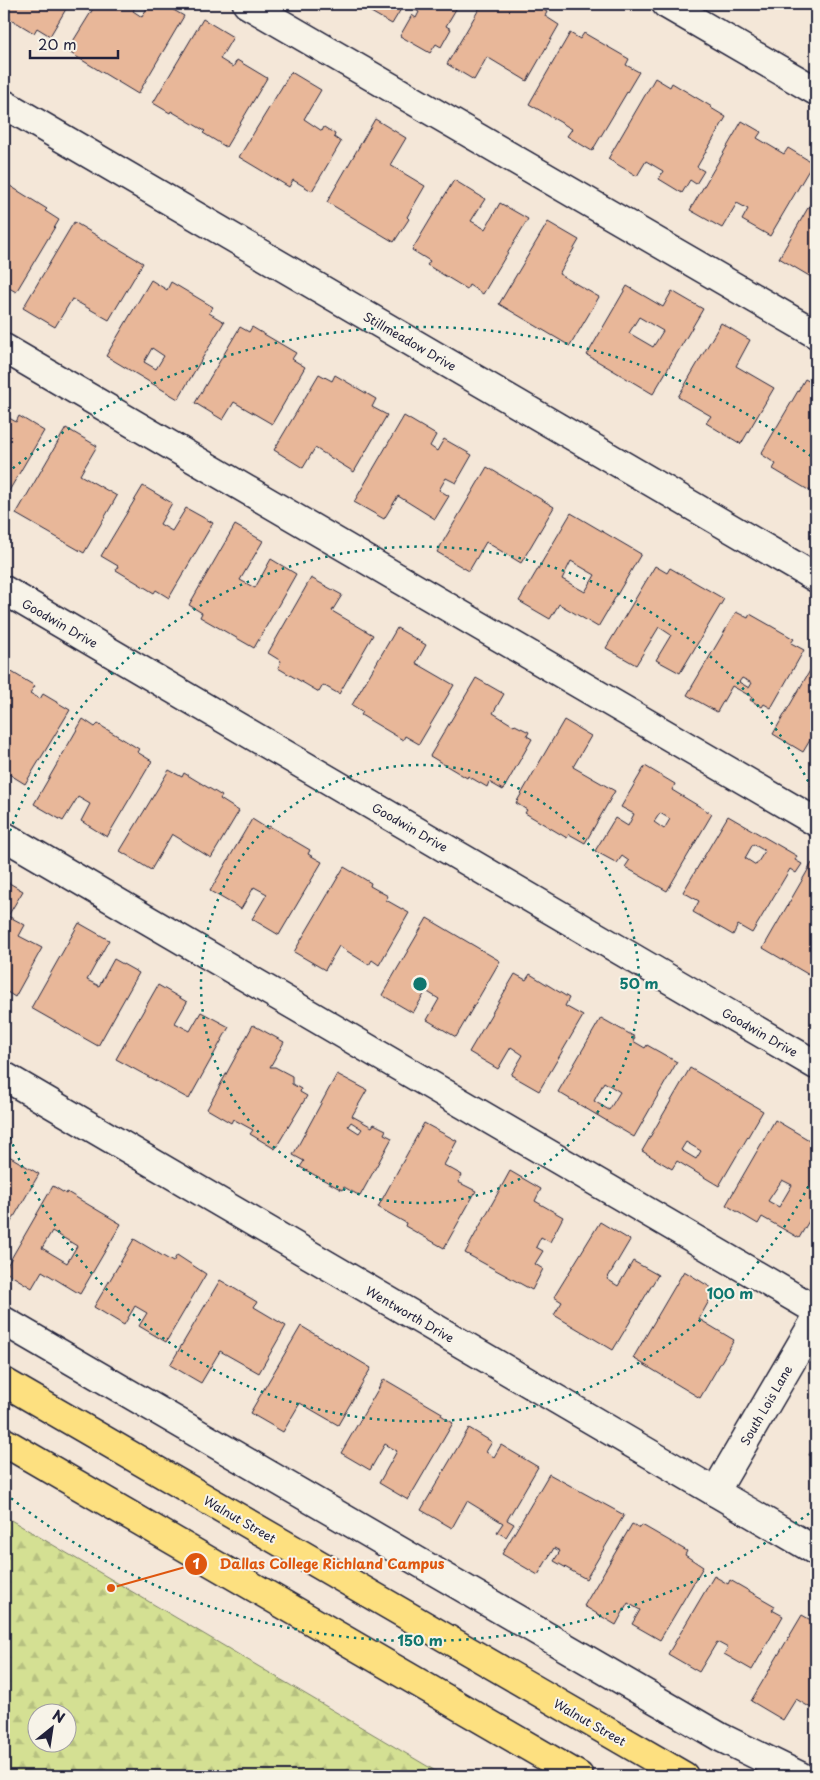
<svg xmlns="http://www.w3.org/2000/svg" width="820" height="1780" font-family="'Playpen Sans',sans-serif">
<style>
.forest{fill:url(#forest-firs);stroke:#7b8167;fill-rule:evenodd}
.building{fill:#e8b799;stroke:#22223b;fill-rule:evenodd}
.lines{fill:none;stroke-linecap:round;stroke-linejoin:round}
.minor-casing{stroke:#22223b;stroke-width:31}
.major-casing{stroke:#22223b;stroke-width:31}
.minor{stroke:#f7f3e8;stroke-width:28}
.major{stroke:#fde080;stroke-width:28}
.ring{fill:none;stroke:#0f766e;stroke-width:2.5;stroke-dasharray:2.5 5}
.labels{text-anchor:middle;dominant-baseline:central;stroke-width:4;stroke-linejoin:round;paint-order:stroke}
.street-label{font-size:12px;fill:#22223b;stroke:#f7f3e8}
.centre{fill:#0f766e;stroke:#f7f3e8;stroke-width:2.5}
.ring-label{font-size:15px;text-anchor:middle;font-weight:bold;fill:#0f766e;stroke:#f7f3e8;stroke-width:4;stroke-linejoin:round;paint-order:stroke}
.leader{fill:none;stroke:#de560e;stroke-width:2}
.callout-dot{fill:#de560e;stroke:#f7f3e8;stroke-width:2}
.mark-label{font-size:15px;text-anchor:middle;font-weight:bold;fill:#fff}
.callout-label{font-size:14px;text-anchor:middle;font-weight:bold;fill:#de560e;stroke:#f7f3e8;stroke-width:4;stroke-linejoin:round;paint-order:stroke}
</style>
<defs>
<pattern id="forest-firs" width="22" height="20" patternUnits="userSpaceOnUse" patternTransform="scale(1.25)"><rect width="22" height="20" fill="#d4e093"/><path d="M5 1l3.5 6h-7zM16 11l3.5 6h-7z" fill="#b6c080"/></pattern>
</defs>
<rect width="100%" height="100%" fill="#f4e7d8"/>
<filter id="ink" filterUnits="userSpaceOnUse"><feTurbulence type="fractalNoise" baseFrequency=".02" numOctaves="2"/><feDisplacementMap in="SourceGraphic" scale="10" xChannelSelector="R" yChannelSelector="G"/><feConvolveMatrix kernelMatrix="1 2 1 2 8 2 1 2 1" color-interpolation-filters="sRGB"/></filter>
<g filter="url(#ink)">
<!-- forest -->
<path class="forest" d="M 4,1516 L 444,1776 L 4,1776 ZM 38,1712 L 68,1712 L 68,1742 L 38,1742 Z"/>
<!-- building -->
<g class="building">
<polygon points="4,4 69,4 50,36 37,28 34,33 4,15"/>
<polygon points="96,4 137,4 133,11 142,17 147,8 140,4 163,4 184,16 138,94 67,51"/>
<polygon points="366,4 404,4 392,24 364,8"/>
<polygon points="405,4 459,4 446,26 451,29 441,47 436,44 430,53 400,36 412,15 416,18 419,12"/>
<polygon points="482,4 533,4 547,12 545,16 559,25 527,81 487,57 474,80 447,64"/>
<polygon points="203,19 233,37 220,59 233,67 237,60 267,78 226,147 203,133 205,131 171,111 170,113 153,103"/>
<polygon points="570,33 580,39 584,33 629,59 626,65 639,72 592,151 567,136 572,129 529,104"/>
<polygon points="291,72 321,90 304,119 322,131 324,127 335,134 334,137 341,142 312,191 293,180 289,187 239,157"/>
<polygon points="655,78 670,87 672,83 712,107 711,108 726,117 697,167 704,171 696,184 690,180 682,193 659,179 663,171 646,161 637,176 608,159"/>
<polygon points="375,119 406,138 390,165 425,186 407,217 409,219 394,242 327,202"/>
<polygon points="742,121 761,132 757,138 784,154 788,148 813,163 770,236 742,220 748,209 737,203 722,228 690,210"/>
<polygon points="454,180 485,199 471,221 485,229 500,203 528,219 483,294 469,285 467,289 427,265 430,261 412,250"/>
<polygon points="7,184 47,209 45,211 59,220 16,292 4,285 4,187"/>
<polygon points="816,194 815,265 816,280 779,258"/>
<polygon points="74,222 143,263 109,320 72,299 55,327 23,308"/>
<polygon points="548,222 579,240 559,274 599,297 570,346 499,304"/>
<path d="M 151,280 L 167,290 L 171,282 L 213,307 L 209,313 L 224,322 L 178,399 L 106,356 ZM 152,348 L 164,356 L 156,369 L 144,362 Z"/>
<path d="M 627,286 L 663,307 L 672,291 L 703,309 L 653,394 L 587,355 ZM 639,317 L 663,331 L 653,347 L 629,333 Z"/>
<polygon points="721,323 750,340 736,366 774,388 741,444 706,423 711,416 678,397"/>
<polygon points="240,327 249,332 252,327 296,353 292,359 305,367 272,424 234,402 223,420 195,403"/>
<polygon points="319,374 332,381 335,375 376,399 372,407 387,415 354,472 315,448 303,468 274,450"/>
<polygon points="805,379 816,385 816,486 814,484 810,491 773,469 776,464 761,454"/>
<polygon points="4,415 16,422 19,416 44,431 6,496 4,495"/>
<polygon points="404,416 436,435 430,446 437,451 444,439 472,455 456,483 446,478 439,490 449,496 435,519 398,496 384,519 354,502"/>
<polygon points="66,428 97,446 80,475 117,496 84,553 16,514"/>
<polygon points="487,467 554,507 521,563 486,542 469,571 437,552"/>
<polygon points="143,486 172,503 160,524 172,531 186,508 213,523 169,598 156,590 154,593 116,570 118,566 101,556"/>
<path d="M 571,513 L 641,554 L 598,627 L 559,604 L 550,619 L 519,601 ZM 571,561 L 595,575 L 585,592 L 562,579 Z"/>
<polygon points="235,525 263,541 240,580 255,588 271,559 296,574 254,648 200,617 202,613 189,605"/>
<polygon points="655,566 667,573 670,568 724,599 680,673 656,660 671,635 659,627 636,665 606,648"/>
<polygon points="311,578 342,595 332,611 373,635 339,694 323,685 319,692 278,668 281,661 268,653"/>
<path d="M 736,612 L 748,618 L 750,614 L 794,639 L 791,643 L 804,650 L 771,708 L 764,704 L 762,707 L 750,700 L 752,697 L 732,686 L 717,712 L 687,695 ZM 742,678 L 752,683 L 749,688 L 739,682 Z"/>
<polygon points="397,628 426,645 416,663 454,685 419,744 405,736 403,740 361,715 363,712 352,705"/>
<polygon points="815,662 816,663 816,730 803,752 773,734"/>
<polygon points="10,671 35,686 30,693 40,699 43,694 70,710 25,784 4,771 4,756 10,746 4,742 4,677 6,679"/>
<polygon points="476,678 504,694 493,713 514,726 515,725 529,732 527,736 532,739 503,790 489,782 487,787 468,776 467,778 430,756"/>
<polygon points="83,719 95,727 98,724 139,749 137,752 152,761 107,837 81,821 90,804 78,797 63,821 34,804"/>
<polygon points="564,720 591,736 573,767 615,791 585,843 569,834 567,838 525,813 527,810 516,803"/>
<path d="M 645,766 L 675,784 L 672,790 L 712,814 L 667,891 L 625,867 L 629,861 L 622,856 L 617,863 L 595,851 L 615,818 L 628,826 L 634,814 L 621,807 ZM 660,813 L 670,819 L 664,829 L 654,822 Z"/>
<polygon points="169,770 182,777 184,773 222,796 220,799 239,811 211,858 172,834 151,870 120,851"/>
<path d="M 728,816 L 797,856 L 795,860 L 802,864 L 796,873 L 790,869 L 752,933 L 738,925 L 733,935 L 693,912 L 699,901 L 683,892 ZM 753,844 L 765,851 L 756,865 L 745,858 Z"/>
<polygon points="252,819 268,829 269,826 310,850 308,854 322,862 279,935 252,919 267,894 254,887 241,909 210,891"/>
<polygon points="812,863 816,865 816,979 763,948"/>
<polygon points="344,867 371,883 370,886 388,896 386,900 409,913 379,965 372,960 369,965 339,946 325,970 294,952"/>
<polygon points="4,880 23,891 8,916 25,925 19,936 42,948 15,997 4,990"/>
<polygon points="427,918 500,961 456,1037 427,1020 439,999 426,991 413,1013 382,995"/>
<polygon points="79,923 109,940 87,980 99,986 114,959 139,973 98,1046 31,1008"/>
<polygon points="515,974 526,980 530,974 569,998 565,1006 583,1016 539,1091 511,1075 523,1055 511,1047 498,1069 469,1052"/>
<polygon points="158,985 187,1002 175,1023 190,1031 201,1012 229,1027 189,1099 116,1059"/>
<path d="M 601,1018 L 635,1037 L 633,1041 L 645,1048 L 647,1045 L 677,1062 L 634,1137 L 558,1092 ZM 604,1082 L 620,1092 L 609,1110 L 594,1101 Z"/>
<polygon points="253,1025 284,1042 270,1067 275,1067 292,1076 292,1084 301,1089 300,1092 307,1096 275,1149 250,1134 253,1130 233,1119 231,1123 207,1109"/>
<path d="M 690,1068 L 763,1111 L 719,1186 L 677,1161 L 672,1169 L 642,1151 ZM 686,1142 L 701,1151 L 696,1159 L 681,1150 Z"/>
<path d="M 337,1074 L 367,1090 L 352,1116 L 372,1127 L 374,1124 L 386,1130 L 384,1134 L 392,1138 L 360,1196 L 344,1187 L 342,1190 L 300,1167 L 304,1161 L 293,1155 ZM 351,1122 L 362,1129 L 359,1133 L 348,1126 Z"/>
<path d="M 775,1120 L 816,1144 L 816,1209 L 799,1238 L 762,1217 L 758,1224 L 726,1205 ZM 782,1180 L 792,1185 L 779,1207 L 768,1201 Z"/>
<polygon points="424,1123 457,1141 444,1165 462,1175 458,1182 476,1191 444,1248 405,1226 406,1223 378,1207"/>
<polygon points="4,1153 39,1174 4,1234"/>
<polygon points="510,1171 541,1189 535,1201 563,1217 550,1242 541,1237 536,1247 543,1251 535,1264 543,1269 532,1290 465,1253"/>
<path d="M 53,1186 L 66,1194 L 67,1192 L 121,1224 L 80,1294 L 42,1271 L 32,1288 L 4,1271 ZM 52,1231 L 77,1246 L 67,1263 L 42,1248 Z"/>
<polygon points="600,1222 630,1240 607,1279 618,1286 633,1261 658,1275 613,1350 554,1315 562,1302 554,1297"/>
<polygon points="134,1239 173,1262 177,1255 206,1274 166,1342 139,1326 147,1313 135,1306 124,1325 94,1307"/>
<polygon points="684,1271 715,1290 699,1319 734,1340 700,1398 633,1358"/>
<polygon points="220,1280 257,1302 254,1307 286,1326 259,1373 220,1351 201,1383 170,1365"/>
<polygon points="301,1326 371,1368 338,1425 300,1403 283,1432 250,1413"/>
<polygon points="384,1379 442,1413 441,1415 453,1423 408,1500 379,1483 397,1451 385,1444 370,1470 341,1453"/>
<polygon points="469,1428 492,1442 486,1452 494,1457 501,1445 538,1467 507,1520 514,1524 506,1537 497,1532 503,1523 467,1501 452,1528 421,1510"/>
<polygon points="816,1442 816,1460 809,1455"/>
<polygon points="549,1474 624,1515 586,1579 554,1561 560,1551 554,1548 538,1575 502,1554"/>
<polygon points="632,1524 640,1528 642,1525 687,1551 685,1555 703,1567 660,1640 632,1624 640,1610 628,1603 616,1625 584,1606"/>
<polygon points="714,1576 728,1584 730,1580 775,1606 772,1610 783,1616 752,1670 724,1654 728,1648 717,1642 699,1672 668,1654"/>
<polygon points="802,1615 816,1623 816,1711 796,1699 783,1720 751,1701"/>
</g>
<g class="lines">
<!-- minor casing -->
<g class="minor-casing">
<g id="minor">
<polyline points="247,4 816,334"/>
<polyline points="666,4 816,91"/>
<polyline points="4,104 816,578"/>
<polyline points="4,348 816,822"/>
<polyline points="4,590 816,1065"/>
<polyline points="4,836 816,1310"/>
<polyline points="4,1076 816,1551"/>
<polyline points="4,1321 720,1737 800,1776"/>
<polyline points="715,1492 816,1319"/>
</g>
</g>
<!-- major casing -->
<g class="major-casing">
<g id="major">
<polyline points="4,1382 684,1776"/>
<polyline points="4,1442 579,1776"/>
</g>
</g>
<!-- minor -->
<use href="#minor" class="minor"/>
<!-- major -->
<use href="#major" class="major"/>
</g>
</g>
<!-- distance rings -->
<g class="ring">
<circle cx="420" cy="984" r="219"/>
<path d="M815 1173A438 438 0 0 1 5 1123M5 845A438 438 0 0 1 815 795"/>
<path d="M815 1509A657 657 0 0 1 7 1495M7 473A657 657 0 0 1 815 459"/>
</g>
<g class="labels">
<!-- street labels -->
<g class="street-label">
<text transform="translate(410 341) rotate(30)">Stillmeadow Drive</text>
<text transform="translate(60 623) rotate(30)">Goodwin Drive</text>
<text transform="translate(410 827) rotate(30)">Goodwin Drive</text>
<text transform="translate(760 1032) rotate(30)">Goodwin Drive</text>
<text transform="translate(410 1314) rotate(30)">Wentworth Drive</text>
<text transform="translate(766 1405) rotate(-60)">South Lois Lane</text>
<text transform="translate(240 1519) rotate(30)">Walnut Street</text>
<text transform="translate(590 1722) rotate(30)">Walnut Street</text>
</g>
</g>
<circle cx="420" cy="984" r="8" class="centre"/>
<g class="ring-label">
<text x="639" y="989">50 m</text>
<text x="730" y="1299">100 m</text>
<text x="420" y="1646">150 m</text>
</g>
<!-- callouts -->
<path class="leader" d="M111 1588L196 1564"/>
<g class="callout-dot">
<circle cx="111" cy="1588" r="5"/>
<circle cx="196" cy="1564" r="12"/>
</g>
<g class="mark-label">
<text x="196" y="1569">1</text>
</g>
<g class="callout-label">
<text x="332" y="1569">Dallas College Richland Campus</text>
</g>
<!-- margin -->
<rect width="820" height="1780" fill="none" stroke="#f7f3e8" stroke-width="20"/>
<rect x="10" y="10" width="800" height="1760" fill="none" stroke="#22223b" stroke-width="2" filter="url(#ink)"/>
<!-- north arrow -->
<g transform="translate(52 1728) rotate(30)"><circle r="24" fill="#f7f3e8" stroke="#a29fa3"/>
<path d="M0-4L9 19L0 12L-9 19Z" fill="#22223b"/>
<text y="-8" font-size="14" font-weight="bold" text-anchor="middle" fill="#22223b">N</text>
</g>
<!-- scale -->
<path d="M30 50v8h88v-8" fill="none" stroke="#22223b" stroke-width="2.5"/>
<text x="38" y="50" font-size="15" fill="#22223b" stroke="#f7f3e8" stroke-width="4" paint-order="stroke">20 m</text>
</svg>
